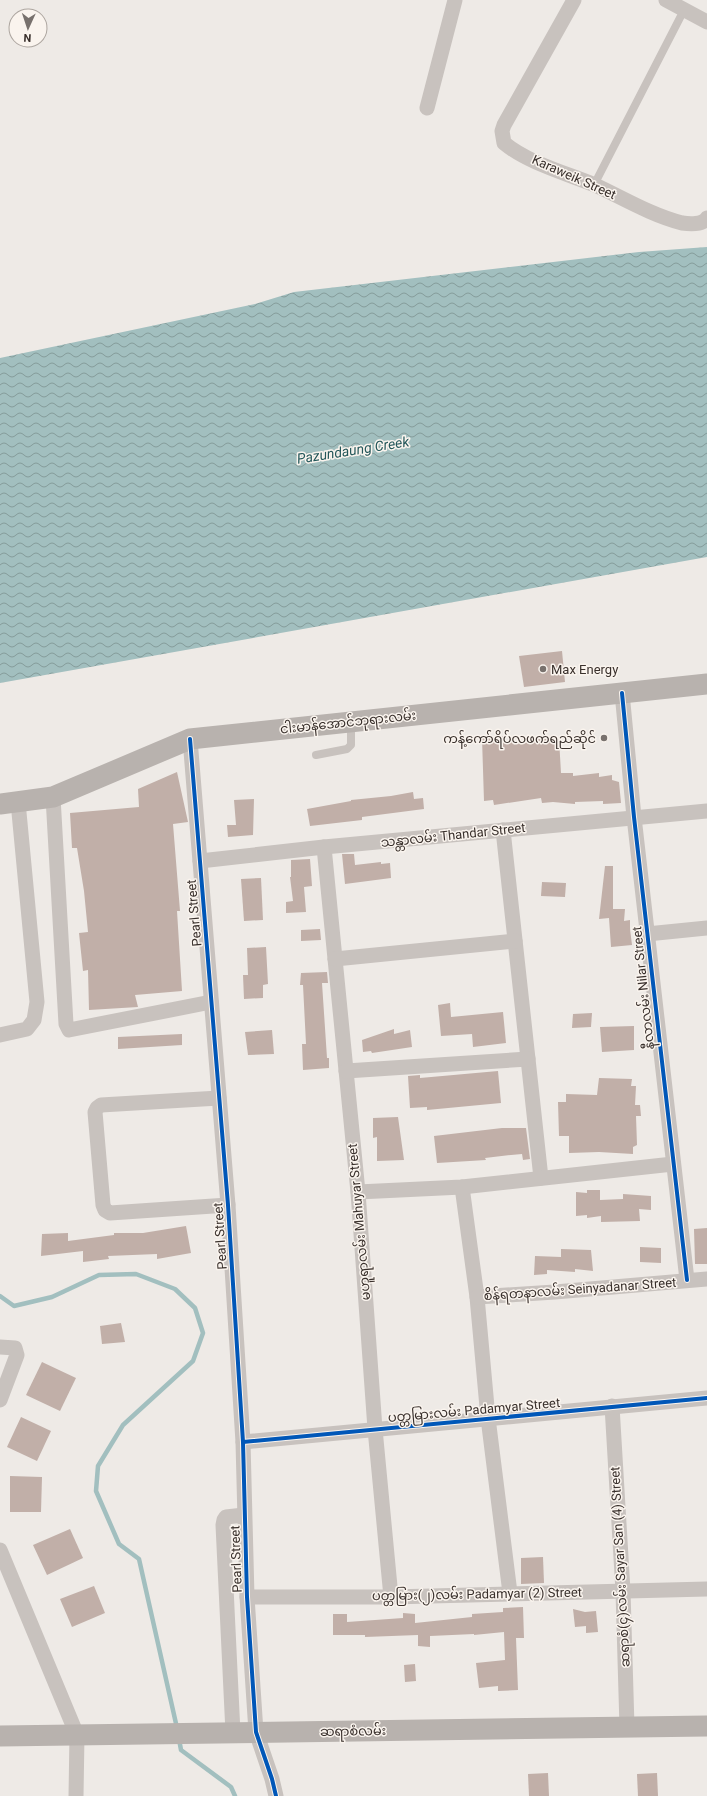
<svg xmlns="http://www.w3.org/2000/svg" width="707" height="1796" font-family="Roboto,'Noto Sans Myanmar',sans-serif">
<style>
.water{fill:url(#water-waves)}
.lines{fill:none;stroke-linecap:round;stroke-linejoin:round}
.stream{stroke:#a2bfbf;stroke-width:4.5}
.building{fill:#c1afa8}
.service{stroke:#c8c2be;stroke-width:8}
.minor{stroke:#c8c2be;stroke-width:15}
.secondary{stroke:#b8b2ae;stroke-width:21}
.cycleway-casing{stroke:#faf4ee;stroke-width:6}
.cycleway{stroke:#0057b8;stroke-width:4}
.poi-dot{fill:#78716d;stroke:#faf4ee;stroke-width:1.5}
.labels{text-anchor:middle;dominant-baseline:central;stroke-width:3;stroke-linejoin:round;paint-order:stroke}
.street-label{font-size:13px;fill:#39302c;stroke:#faf4ee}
.poi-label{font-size:13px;fill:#39302c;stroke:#faf4ee;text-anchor:start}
.water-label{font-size:14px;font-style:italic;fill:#235659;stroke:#faf4ee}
</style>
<defs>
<pattern id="water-waves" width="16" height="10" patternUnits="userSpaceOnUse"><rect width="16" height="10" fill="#a2bfbf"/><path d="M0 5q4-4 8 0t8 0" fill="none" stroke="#859c9b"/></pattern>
</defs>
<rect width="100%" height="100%" fill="#eeeae6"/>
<!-- water -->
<polygon class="water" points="707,247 707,557 0,683 0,358 255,304 294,292 639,252"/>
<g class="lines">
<!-- stream -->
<g class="stream">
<polyline points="0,1296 14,1306 52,1297 99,1275 136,1274 175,1289 195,1308 203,1333 193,1361 123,1425 98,1466 96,1491 119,1544 139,1559 177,1728"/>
<polyline points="179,1739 181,1750 231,1787 235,1796"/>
</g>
</g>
<!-- building -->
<g class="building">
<polygon points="562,651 565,682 524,687 519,656"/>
<polygon points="505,736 505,742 535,741 535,739 559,739 561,773 573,773 573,776 599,773 599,777 612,775 612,780 619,782 621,803 603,804 603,801 575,802 575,804 553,802 542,803 541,798 494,805 493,800 484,801 482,738"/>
<polygon points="177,772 188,822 173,824 180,911 177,911 182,991 135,995 138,1007 89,1010 88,970 83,971 79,933 88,932 84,891 77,848 72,848 70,813 139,807 138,789"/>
<polygon points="413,792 414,799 423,798 424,809 362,817 362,820 310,826 307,809 351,801 351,800 391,796"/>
<polygon points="254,799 253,835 228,837 227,825 236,825 234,800"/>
<polygon points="342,854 354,854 355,865 381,862 381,864 390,863 391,878 345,884"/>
<polygon points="310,859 312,886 304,887 306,912 286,913 286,902 293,901 290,877 291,877 291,860"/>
<polygon points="605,866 613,866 613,909 625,909 624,921 630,920 630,929 632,945 611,947 609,918 599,919"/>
<polygon points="261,878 263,920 244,921 241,879"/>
<polygon points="542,882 566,883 565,897 541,896"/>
<polygon points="320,929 321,940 301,941 301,930"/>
<polygon points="266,947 268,984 263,985 263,998 244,999 243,975 248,975 247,948"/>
<polygon points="327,972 328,983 322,983 327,1058 329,1058 329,1068 303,1070 302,1044 306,1044 303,985 300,985 301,973"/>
<polygon points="450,1003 451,1017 503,1012 506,1043 473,1047 472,1034 441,1036 438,1005"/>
<polygon points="592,1013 591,1027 572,1028 573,1014"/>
<polygon points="634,1026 634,1050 602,1052 600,1027"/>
<polygon points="394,1029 394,1034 410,1030 412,1047 372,1053 371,1051 363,1052 362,1040"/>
<polygon points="272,1030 274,1054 248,1055 245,1032"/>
<polygon points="182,1034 182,1045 118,1049 118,1037"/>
<polygon points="498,1071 501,1103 427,1110 427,1107 410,1108 408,1076 420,1075 420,1078"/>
<polygon points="599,1078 632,1079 631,1086 636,1086 635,1105 640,1105 641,1116 636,1116 637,1145 633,1147 633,1154 599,1152 569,1153 569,1136 559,1136 558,1102 566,1102 566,1094 597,1095"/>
<polygon points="398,1117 404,1160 377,1161 377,1137 373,1138 373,1118"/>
<polygon points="502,1128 526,1128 530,1159 523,1160 522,1154 511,1155 485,1158 486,1160 437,1163 434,1136"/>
<polygon points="587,1190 600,1190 600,1200 623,1199 623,1194 651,1196 651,1210 639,1209 640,1221 601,1222 601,1216 587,1218 587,1215 576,1216 576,1192 587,1193"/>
<polygon points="186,1226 191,1253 157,1259 157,1254 108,1256 109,1259 83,1262 83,1251 41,1256 42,1234 68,1233 68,1241 114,1235 114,1233 143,1233"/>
<polygon points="707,1228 707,1264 695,1264 694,1229"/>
<polygon points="640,1247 661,1248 661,1263 640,1262"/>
<polygon points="561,1249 591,1250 593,1271 575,1269 575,1272 547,1270 547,1274 534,1275 535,1256 561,1257"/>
<polygon points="121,1323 125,1342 102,1344 100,1326"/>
<polygon points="42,1362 76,1378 60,1411 26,1395"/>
<polygon points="21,1417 51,1431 37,1461 7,1447"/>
<polygon points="10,1476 42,1477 41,1512 10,1512"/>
<polygon points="70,1529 83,1558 47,1575 33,1545"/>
<polygon points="543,1557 544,1583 521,1584 521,1558"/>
<polygon points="94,1586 105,1613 72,1627 60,1599"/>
<polygon points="523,1607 524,1638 516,1638 518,1690 498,1691 498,1686 479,1688 476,1663 505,1660 504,1632 474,1635 474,1634 430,1636 430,1647 418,1646 418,1635 365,1637 365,1635 333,1635 333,1614 347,1614 347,1622 403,1618 403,1613 415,1614 415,1623 472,1617 472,1614 503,1612 503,1608"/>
<polygon points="573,1609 585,1612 596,1611 598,1632 586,1633 586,1626 575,1627"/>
<polygon points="415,1664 416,1681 405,1682 404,1665"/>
<polygon points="548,1773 549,1796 529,1796 528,1774"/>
<polygon points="657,1773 658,1796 638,1796 637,1774"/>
</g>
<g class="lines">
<!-- service -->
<g class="service">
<polyline points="594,185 684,10"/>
<polyline points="316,755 347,749 351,745 351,723"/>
</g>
<!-- minor -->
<g class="minor">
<path d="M 574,0 L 504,125 L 502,131 L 504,143 C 528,163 566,173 595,185 C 623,198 651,215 682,223 C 689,224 703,225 707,218"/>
<polyline points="666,0 707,22"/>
<polyline points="427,108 455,0"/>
<polyline points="622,693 634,817 687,1280"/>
<polyline points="190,739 228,1205 243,1442 247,1597 256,1732 272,1779 276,1796"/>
<polyline points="53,797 66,1024 69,1030 211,1002"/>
<polyline points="503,830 541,1178"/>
<polyline points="324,847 358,1192 375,1429 391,1597"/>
<polyline points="200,861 324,847 707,811"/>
<polyline points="647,934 707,928"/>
<polyline points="335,959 515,941"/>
<polyline points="0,1035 27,1029 34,1020 37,1002 18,802"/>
<polyline points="346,1071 528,1059"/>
<polyline points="219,1098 101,1105 97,1108 95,1112 103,1205 105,1210 110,1213 228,1205"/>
<polyline points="462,1187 477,1297 488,1418 510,1593"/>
<polyline points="358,1192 462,1187 673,1164"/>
<polyline points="477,1297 555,1292 707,1279"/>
<polyline points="0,1347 15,1348 17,1355 0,1400"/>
<polyline points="612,1406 623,1591 627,1727"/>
<polyline points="243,1442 707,1398"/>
<polyline points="0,1550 77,1735 76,1796"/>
<polyline points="247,1597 391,1597 707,1589"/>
<polyline points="233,1733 223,1525 224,1520 226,1517 244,1515"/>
</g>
<!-- secondary -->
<g class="secondary">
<polyline points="0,804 53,797 190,739 707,684"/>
<polyline points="0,1736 707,1726"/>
</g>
<!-- cycleway casing -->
<g class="cycleway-casing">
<g id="cycleway">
<polyline points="622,693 634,817 687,1280"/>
<polyline points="190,739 228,1205 243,1442 247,1597 256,1732 272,1779 276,1796"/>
<polyline points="243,1442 707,1398"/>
</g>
</g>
<!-- cycleway -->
<use href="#cycleway" class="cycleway"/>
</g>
<!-- markers -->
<g class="poi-dot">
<circle cx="543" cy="669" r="4"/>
<circle cx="604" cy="738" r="4"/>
</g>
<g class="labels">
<!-- street labels -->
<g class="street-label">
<text transform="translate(574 177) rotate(24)">Karaweik Street</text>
<text transform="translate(348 722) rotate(-6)">ငါးမာန်အောင်ဘုရားလမ်း</text>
<text transform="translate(453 835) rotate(-6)">သန္တာလမ်း Thandar Street</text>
<text transform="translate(194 913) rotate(-95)">Pearl Street</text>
<text transform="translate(643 988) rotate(-96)">နီလာလမ်း Nilar Street</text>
<text transform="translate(359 1222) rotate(-95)">မဟူရာလမ်း Mahuyar Street</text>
<text transform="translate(220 1236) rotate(-94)">Pearl Street</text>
<text transform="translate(580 1289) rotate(-4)">စိန်ရတနာလမ်း Seinyadanar Street</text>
<text transform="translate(474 1410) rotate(-5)">ပတ္တမြားလမ်း Padamyar Street</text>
<text transform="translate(236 1559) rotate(-92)">Pearl Street</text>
<text transform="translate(620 1567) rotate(-93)">ဆရာစံ(၄)လမ်း Sayar San (4) Street</text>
<text transform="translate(477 1594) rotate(-1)">ပတ္တမြား(၂)လမ်း Padamyar (2) Street</text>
<text transform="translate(353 1731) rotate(-1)">ဆရာစံလမ်း</text>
</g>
<!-- poi labels -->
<g class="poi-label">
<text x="551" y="669">Max Energy</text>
<text x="596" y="738" text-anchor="end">ကန့်ကော်ရိပ်လဖက်ရည်ဆိုင်</text>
</g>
<!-- water labels -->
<g class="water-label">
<text transform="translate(353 450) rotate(-9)">Pazundaung Creek</text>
</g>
</g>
<!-- north arrow -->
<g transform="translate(28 28) rotate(183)"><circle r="19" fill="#faf4ee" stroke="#ada6a0"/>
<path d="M0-3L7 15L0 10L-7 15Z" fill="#78716d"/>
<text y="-6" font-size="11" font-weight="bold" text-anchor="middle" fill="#39302c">N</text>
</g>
</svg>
